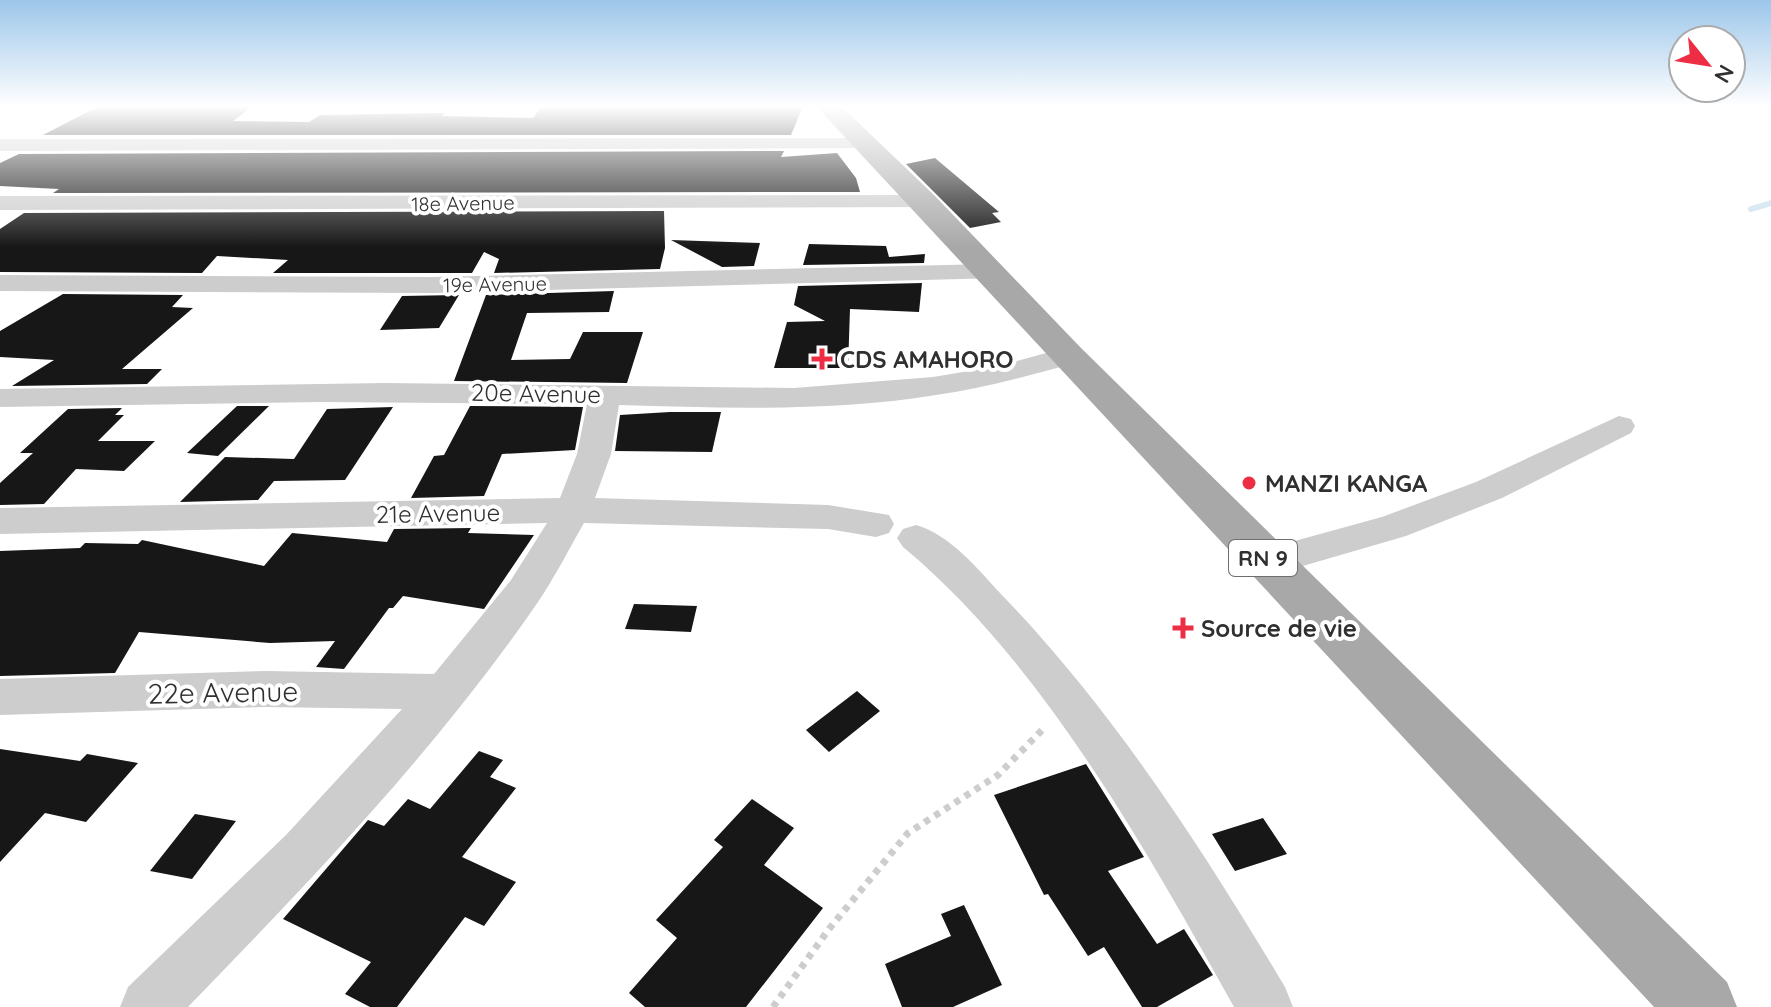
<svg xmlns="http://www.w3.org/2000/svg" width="1771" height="1007" font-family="Quicksand,sans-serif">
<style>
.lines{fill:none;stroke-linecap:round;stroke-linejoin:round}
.stream{stroke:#cae1ee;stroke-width:6}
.building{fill:#171717}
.path{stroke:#cdcdcd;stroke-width:7;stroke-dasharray:6 6;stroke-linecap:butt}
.minor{fill:#cdcdcd;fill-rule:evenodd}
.primary{fill:#a8a8a8;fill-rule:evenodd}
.poi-dot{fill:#ed2d43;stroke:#fff;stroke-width:3}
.labels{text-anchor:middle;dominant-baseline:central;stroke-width:8;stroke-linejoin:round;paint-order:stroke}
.far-street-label{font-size:20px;fill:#303030;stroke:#fff}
.shield{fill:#fff;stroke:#6e6e6e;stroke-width:2}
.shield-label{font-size:22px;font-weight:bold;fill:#303030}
.poi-label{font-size:24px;font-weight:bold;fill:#303030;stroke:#fff;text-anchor:start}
.street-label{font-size:24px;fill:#303030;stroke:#fff}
.near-street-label{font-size:28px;fill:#303030;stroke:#fff}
</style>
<rect width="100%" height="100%" fill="#fff"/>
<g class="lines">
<!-- stream -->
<polyline class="stream" points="1751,209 1771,203"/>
</g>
<!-- building -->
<g class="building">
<polygon points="253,106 233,121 309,122 320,115 445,113 442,116 533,118 542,106 803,106 791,135 43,135 97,107"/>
<polygon points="784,151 781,157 837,153 856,178 860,192 53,193 59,189 0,186 0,163 19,154"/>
<polygon points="935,158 999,212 992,213 1001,222 970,228 906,164"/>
<polygon points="664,211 665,248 660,269 494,273 499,259 484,252 472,273 273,273 288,260 217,256 202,273 0,272 0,229 24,213"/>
<polygon points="671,240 760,243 754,266 722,267"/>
<polygon points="809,244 886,246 889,257 925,254 924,263 803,265"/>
<polygon points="922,283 919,312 850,309 848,368 774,368 787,322 825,321 794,305 798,286"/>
<polygon points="614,291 609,312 527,313 511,360 570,359 583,332 643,332 627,383 454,381 486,295"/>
<polygon points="63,294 183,295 172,307 193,308 122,369 162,369 147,384 12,386 54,360 0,357 0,331"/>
<polygon points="459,295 439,328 380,330 402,296"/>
<polygon points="237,406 269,406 218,456 187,453"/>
<polygon points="470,406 583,407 575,450 502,454 484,496 411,498 434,456 444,455"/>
<polygon points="393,407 345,480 274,481 258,500 180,502 225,457 294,459 327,409"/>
<polygon points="122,408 115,415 124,415 98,441 155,441 124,471 76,469 44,504 0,505 0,483 33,453 20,453 68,409"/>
<polygon points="670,412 721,412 712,452 615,451 620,415"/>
<polygon points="471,528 468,533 534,535 484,609 403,596 393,608 389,608 344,669 316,667 335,641 270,643 139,632 115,673 0,676 0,551 80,548 85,543 138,544 142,540 264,566 292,533 387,542 394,529"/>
<polygon points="634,604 697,606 691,632 625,629"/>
<polygon points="857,691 880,711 829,752 806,730"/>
<polygon points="0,749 80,761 87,754 138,763 86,822 45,813 0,862"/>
<polygon points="479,751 503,760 490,777 516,788 462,857 516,882 484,926 465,917 397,1007 370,1007 345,994 371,962 283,919 368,820 384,826 408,799 430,809"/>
<polygon points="1086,764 1144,857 1108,871 1157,944 1184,929 1213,975 1157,1007 1142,1007 1104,947 1088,956 1048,894 1044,895 994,795"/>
<polygon points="752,799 794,828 764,865 823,908 746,1007 645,1007 629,993 677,938 656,920 723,847 714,840"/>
<polygon points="195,814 236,821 192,879 150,871"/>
<polygon points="1263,818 1287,854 1235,871 1212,834"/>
<polygon points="964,905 1002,985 953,1007 902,1007 885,964 951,936 941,914"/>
</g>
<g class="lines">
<!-- path -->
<polyline class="path" points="773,1007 829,929 908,833 998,775 1046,726"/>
<!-- minor -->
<g class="minor">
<polygon points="868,138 879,144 875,148 0,151 0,139"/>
<polygon points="925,195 937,202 933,207 0,210 0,196"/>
<polygon points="990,264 999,266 1003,272 999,278 432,293 0,291 0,275 432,277"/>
<path d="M 1068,347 L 1079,350 L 1083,356 L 1079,362 C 1031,375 984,388 936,395 C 832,412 724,408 619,405 L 611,454 L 595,498 L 828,505 L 889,515 L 894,524 L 889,533 L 876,537 L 828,529 L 584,523 C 569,549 555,577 538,602 C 437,749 312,879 188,1007 L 120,1007 L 128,987 L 286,835 L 402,709 L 266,707 L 0,715 L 0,679 L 266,671 L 434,674 L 511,580 L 547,523 L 0,534 L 0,508 L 560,498 L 577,454 L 587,404 L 322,402 L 0,407 L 0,389 L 386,383 L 794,388 L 933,377 L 999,366 Z"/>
<polygon points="1619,416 1631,419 1635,426 1631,433 1502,498 1406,536 1268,576 1254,572 1249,562 1254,552 1382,517 1476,482"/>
<path d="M 916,525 C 949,534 977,568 1000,593 C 1113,710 1202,848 1285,987 L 1293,1007 L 1234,1007 C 1147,851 1042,662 903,547 L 897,538 L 903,529 Z"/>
</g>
<!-- primary -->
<polygon class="primary" points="816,106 841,106 935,196 1081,348 1727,982 1737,1007 1654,1007"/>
</g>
<!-- sky -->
<linearGradient id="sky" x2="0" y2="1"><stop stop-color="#9cc6ea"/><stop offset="0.43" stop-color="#fff"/><stop offset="1" stop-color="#fff" stop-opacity="0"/></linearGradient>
<rect width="1771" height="247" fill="url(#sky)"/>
<!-- markers -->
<g class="poi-dot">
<path d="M818 347h8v8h8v8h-8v8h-8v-8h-8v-8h8z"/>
<circle cx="1249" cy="483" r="8"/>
<path d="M1179 616h8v8h8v8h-8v8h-8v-8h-8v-8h8z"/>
</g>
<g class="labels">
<!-- far-street labels -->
<g class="far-street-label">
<text transform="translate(463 203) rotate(-1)">18e Avenue</text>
<text transform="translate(495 284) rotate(-1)">19e Avenue</text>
</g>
<!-- shield labels -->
<rect class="shield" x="1229" y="540" width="68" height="36" rx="6"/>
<g class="shield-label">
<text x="1263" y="558">RN 9</text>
</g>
<!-- poi labels -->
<g class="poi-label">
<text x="840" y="359">CDS AMAHORO</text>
<text x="1265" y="483">MANZI KANGA</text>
<text x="1201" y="628">Source de vie</text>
</g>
<!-- street labels -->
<g class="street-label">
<text transform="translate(536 393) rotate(1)">20e Avenue</text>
<text transform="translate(438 513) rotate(-1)">21e Avenue</text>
</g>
<!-- near-street labels -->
<g class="near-street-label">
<text transform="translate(223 692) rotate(-1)">22e Avenue</text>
</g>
</g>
<!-- north arrow -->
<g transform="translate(1707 64) rotate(120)"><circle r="38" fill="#ffffff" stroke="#acacac" stroke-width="2"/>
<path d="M0-6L14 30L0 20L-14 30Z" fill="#ed2d43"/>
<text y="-12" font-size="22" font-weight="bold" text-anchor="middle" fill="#303030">N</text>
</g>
</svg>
